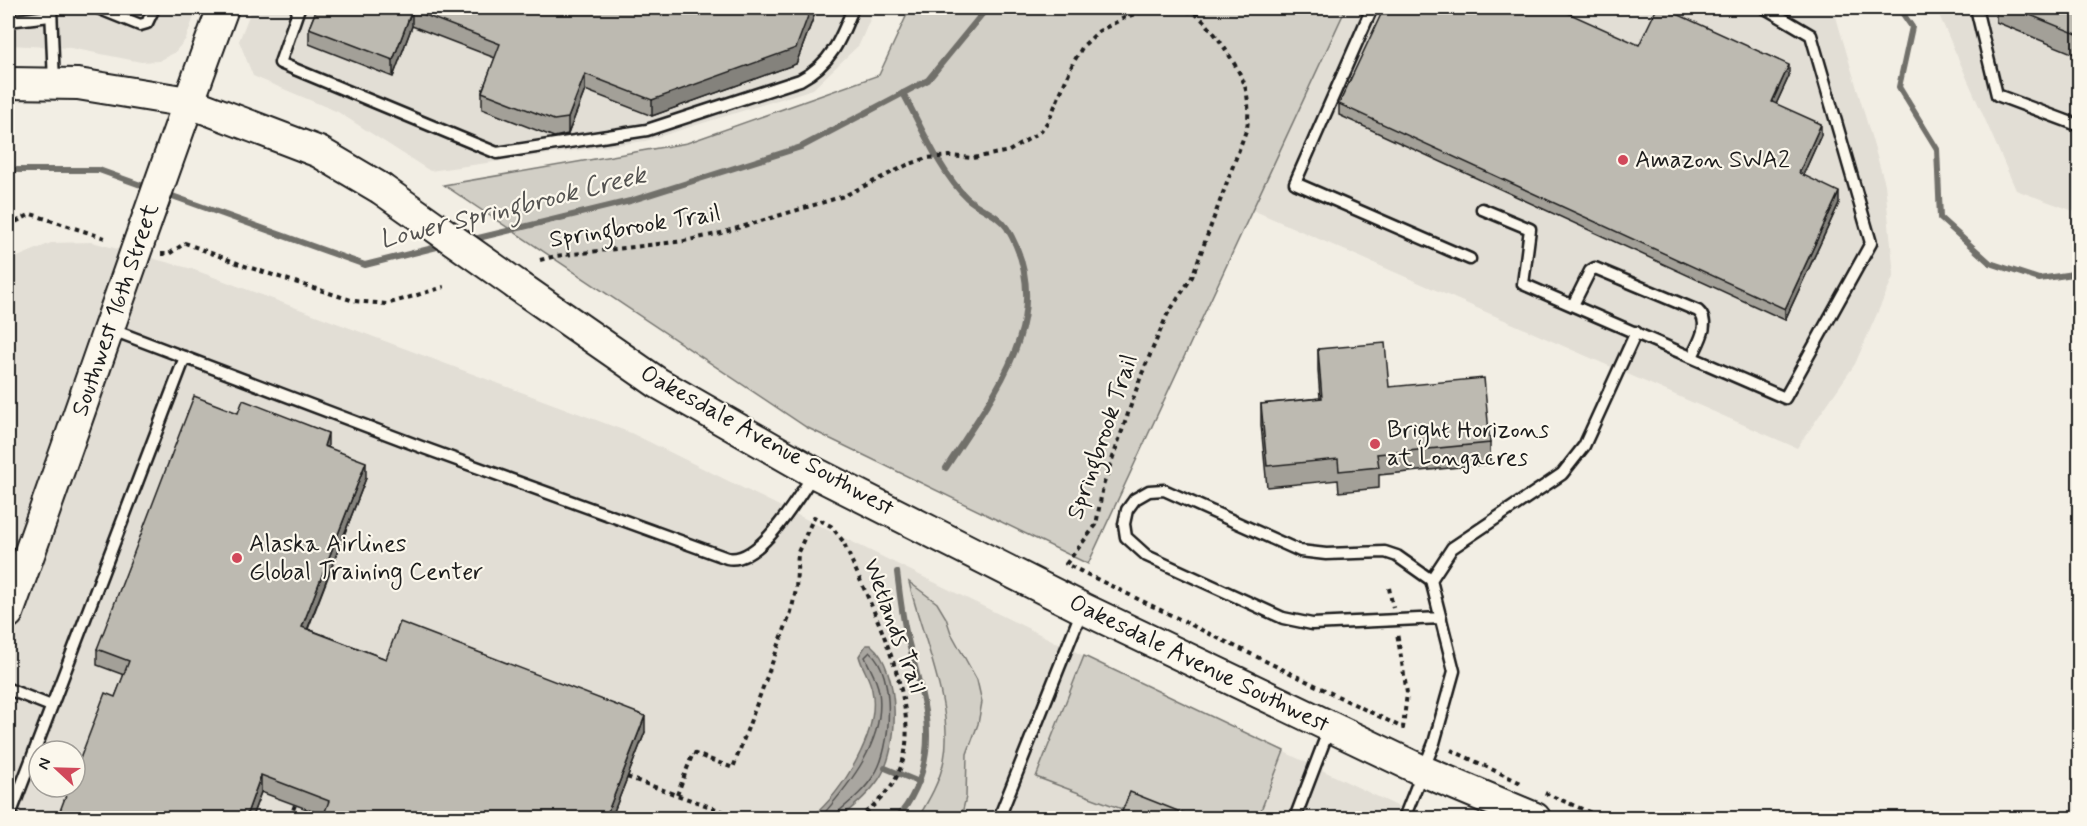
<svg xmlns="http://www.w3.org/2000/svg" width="2087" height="826" font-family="Mynerve,sans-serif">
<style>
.built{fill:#e2ded5;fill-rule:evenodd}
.green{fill:#d2cfc6;stroke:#777671;stroke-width:1.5}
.water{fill:#a9a6a0;stroke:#716f6b;stroke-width:1.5}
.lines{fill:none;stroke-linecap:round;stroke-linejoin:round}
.shore{stroke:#545351;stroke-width:1.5}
.stream{stroke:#716f6b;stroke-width:6}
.lane-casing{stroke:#1c1c1c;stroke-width:15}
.secondary-casing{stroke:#1c1c1c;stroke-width:34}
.path{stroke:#1c1c1c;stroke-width:4;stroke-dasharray:4.5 4.5;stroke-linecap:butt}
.lane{stroke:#fbf7ec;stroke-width:10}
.secondary{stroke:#fbf7ec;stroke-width:30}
.secondary-bridge-casing{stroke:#1c1c1c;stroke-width:34;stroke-linecap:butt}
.secondary-bridge{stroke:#fbf7ec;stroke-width:30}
.wall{fill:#a3a098;stroke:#1c1c1c;stroke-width:1.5}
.shaded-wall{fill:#84827c;stroke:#1c1c1c;stroke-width:1.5}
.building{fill:#bdbab1;stroke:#1c1c1c;stroke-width:1.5}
.poi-dot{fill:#d1495b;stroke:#fbf7ec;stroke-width:2}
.labels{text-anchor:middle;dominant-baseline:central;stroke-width:4.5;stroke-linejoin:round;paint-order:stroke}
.poi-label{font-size:24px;fill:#1c1c1c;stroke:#fbf7ec;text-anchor:start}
.street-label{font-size:24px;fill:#1c1c1c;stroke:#fbf7ec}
.water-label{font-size:26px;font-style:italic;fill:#545351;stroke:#fbf7ec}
</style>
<rect width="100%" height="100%" fill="#f2eee4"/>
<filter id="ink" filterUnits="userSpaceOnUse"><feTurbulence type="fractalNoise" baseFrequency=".0167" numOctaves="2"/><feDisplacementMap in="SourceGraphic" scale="12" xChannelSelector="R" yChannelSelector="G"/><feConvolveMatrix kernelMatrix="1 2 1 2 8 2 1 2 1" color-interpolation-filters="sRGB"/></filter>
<g filter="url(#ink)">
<!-- built -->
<g class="built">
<polygon points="8,8 197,8 186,39 174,53 159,61 141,62 71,48 8,45"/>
<polygon points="252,8 875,8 859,45 813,89 645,141 430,171 338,112 253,76 239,41"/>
<polygon points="1325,8 1831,8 1834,10 1885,184 1894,275 1855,364 1797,448 1241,205"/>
<polygon points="1936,8 2079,8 2079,213 2016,190"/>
<path d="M 92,242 L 192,269 L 631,433 L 1084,656 L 1422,818 L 8,818 L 8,261 L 51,243 ZM 39,751 L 75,751 L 75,787 L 39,787 Z"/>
</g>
<!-- green -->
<g class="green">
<polygon points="910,8 1346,8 1088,564 806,427 444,185 687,143 879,75"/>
<path d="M 909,582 L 937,603 L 946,618 L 951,633 L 977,680 L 982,702 L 978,724 L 967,754 L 966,797 L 961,818 L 918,818 C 929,800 940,781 944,760 C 955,706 921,635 909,582 Z"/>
<polygon points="1084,656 1284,751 1258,818 1146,818 1036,777"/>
</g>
<!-- water -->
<path class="water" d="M 866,645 L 871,645 C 901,670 900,748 879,779 C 869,794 854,806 840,818 L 811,818 C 842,792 881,732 872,690 C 870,678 862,668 859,656 Z"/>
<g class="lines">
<!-- shore -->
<path class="shore" d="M 820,818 C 850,784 886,740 879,692 C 877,679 870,669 865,657 L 870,652 C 896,673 892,749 874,775 C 865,790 851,801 838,812 L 837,818"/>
<!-- stream -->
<g class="stream">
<polyline points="1899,8 1912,27 1899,87 1937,149 1940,218 1990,263 2039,279 2080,273"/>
<path d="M 903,93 C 920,124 941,174 967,198 C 979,209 998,214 1007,228 C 1060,317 992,396 946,468"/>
<polyline points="8,170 99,170 149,188"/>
<polyline points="164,193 365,265 445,245"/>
<polyline points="470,240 630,201 801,147 928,80 987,8"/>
<polyline points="885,768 919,782"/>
<path d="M 896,818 C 905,810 911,799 916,788 C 939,737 921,691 908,640 C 902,618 900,595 897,572"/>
</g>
<!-- lane casing -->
<g class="lane-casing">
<g id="lane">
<polyline points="51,8 54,83"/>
<polyline points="98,8 140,25 147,23 154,8"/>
<path d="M 299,8 L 280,63 L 497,153 L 647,130 L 800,80 C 831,64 841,39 853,8"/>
<polyline points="1372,8 1295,183 1470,259"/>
<polyline points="1976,8 1997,95 2080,126"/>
<polyline points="8,21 50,16"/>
<polyline points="1482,209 1530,229 1523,284 1785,398 1871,243 1811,35 1765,8"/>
<path d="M 1573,305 L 1590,271 L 1595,268 L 1698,311 C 1712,323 1698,343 1692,357"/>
<path d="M 110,329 L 424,448 L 727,558 C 760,565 797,498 814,474"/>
<polyline points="1431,580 1452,548 1562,474 1584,446 1636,332"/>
<polyline points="8,689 51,706"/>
<polyline points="9,818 185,357"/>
<polyline points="999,818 1082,610"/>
<polyline points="1295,818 1329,729"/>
<polyline points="1404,818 1434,743 1454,671 1431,580 1397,556 1385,552 1326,554 1300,551 1164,490 1149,491 1135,499 1127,510 1124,524 1126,537 1147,556 1283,618 1312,624 1441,618"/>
</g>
</g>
<!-- secondary casing -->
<g class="secondary-casing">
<g id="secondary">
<polyline points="8,83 78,84 188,102 319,152 380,188"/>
<polyline points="517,285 658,383 815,473 1082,608 1423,771 1535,818"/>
<path d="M 8,613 C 81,412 149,208 223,8"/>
</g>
</g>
<!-- path -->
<g class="path">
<path d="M 1159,8 C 1171,8 1184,9 1195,14 C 1210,22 1241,71 1245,86 C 1249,101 1249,114 1247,128 L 1192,277 L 1167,315 L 1141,376 L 1103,486 L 1096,525 L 1066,564 L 1403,728 L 1407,693 L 1397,633"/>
<polyline points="8,226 31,214 108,239"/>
<polyline points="161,254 169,254 185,243 245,266 354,301 387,304 444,287"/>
<polyline points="540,260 556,256 684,241 721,233 844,196 907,165 927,158 950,156 973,158 1009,151 1040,132 1049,120 1073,63 1083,46 1099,31 1126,17 1154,8"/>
<polyline points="1389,588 1393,608"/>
<polyline points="1451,750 1521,783"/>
<polyline points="627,777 741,818"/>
<polyline points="1545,793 1603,818"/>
<path d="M 677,795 L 693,753 L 733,768 L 791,612 L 796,590 L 798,552 L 814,517 L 831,526 L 843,541 C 868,601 926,707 900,769 C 892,790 876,804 859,818"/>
<polyline points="290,818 295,805"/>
</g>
<!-- lane -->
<use href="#lane" class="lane"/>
<!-- secondary -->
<use href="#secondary" class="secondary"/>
<!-- secondary-bridge casing -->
<g class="secondary-bridge-casing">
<polyline id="secondary-bridge" points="380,188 517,285"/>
</g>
<!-- secondary-bridge -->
<use href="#secondary-bridge" class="secondary-bridge"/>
</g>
<!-- wall -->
<g class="wall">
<polygon points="118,8 137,8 134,14"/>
<polygon points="317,8 817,8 796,64 652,116 585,90 568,134 554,137 482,109 482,92 495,58 412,26 393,77 309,44 309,28"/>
<polygon points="1996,8 2079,8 2079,56 1996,22"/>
<polygon points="1639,45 1789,76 1776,104 1821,135 1803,175 1839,203 1785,320 1339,115 1339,104"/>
<polygon points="1318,349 1389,387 1490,443 1490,464 1379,475 1379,488 1339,492 1338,480 1267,487 1261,425 1261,404 1320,398 1318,370"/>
<polygon points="238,413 328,447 366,478 308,629 386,659 645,732 611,819 323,819 323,815 261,792 251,819 57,819 115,697 124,675 97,665 97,649"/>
</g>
<!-- shaded-wall -->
<g class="shaded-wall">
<polygon points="811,8 817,8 796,64 652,116 652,100"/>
<polygon points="412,10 412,26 393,77 393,60"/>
<polygon points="1789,65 1789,76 1772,113 1772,102"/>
<polygon points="585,74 585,90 568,134 568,118"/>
<polygon points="1821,124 1821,135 1799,184 1799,173"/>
<polygon points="1839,192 1839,203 1785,320 1785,309"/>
<polygon points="328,433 328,449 324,446"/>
<polygon points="366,462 366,478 302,643 302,627"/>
<polygon points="645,716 645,732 611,819 605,819"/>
<polygon points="261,775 261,792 251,819 245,819"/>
</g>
<!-- building -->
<g class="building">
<polygon points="317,8 811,8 796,48 652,100 585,74 568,118 554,120 482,92 500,44 412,10 393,60 309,28"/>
<polygon points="1384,8 1557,8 1639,45 1657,8 1664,8 1789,65 1772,102 1821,124 1799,173 1839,192 1785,309 1339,104"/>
<polygon points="2013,8 2079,8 2079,35"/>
<polygon points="1385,343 1389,387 1484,378 1490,443 1377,454 1379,467 1339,471 1338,459 1267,466 1261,404 1322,398 1318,349"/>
<polygon points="194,396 238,413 243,400 328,433 324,446 366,462 302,627 386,659 400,622 645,716 605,819 517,819 511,816 510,819 326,819 323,817 329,801 261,775 245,819 57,819 69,787 75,787 75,772 105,693 115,697 129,661 97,649"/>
<polygon points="1130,792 1198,819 1119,819"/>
</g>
</g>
<!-- markers -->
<g class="poi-dot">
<circle cx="1623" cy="160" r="6"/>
<circle cx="1375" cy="444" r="6"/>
<circle cx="237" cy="558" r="6"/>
</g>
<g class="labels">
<!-- poi labels -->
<g class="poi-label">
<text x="1635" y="160">Amazon SWA2</text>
<text x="1387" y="430">Bright Horizons<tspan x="1387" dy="28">at Longacres</tspan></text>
<text x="249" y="544">Alaska Airlines<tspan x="249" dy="28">Global Training Center</tspan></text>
</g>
<!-- street labels -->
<g class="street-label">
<text transform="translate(635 227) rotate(-9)">Springbrook Trail</text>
<text transform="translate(116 310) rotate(-71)">Southwest 16th Street</text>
<text transform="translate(1103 437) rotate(-71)">Springbrook Trail</text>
<text transform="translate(767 441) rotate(29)">Oakesdale Avenue Southwest</text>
<text transform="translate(894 626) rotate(70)">Wetlands Trail</text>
<text transform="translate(1199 664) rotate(26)">Oakesdale Avenue Southwest</text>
</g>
<!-- water labels -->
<g class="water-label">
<text transform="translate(513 208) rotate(-14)">Lower Springbrook Creek</text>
</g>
</g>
<!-- margin -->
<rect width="2087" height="826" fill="none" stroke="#fbf7ec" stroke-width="30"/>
<rect x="15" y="15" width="2057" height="796" fill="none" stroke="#1c1c1c" stroke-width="2" filter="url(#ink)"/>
<!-- north arrow -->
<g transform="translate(57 769) rotate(292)"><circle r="28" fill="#fbf7ec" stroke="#a29f99" stroke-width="1.5"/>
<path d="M0-4.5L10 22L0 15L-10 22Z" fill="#d1495b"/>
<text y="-9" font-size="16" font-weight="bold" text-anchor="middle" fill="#1c1c1c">N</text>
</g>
</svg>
